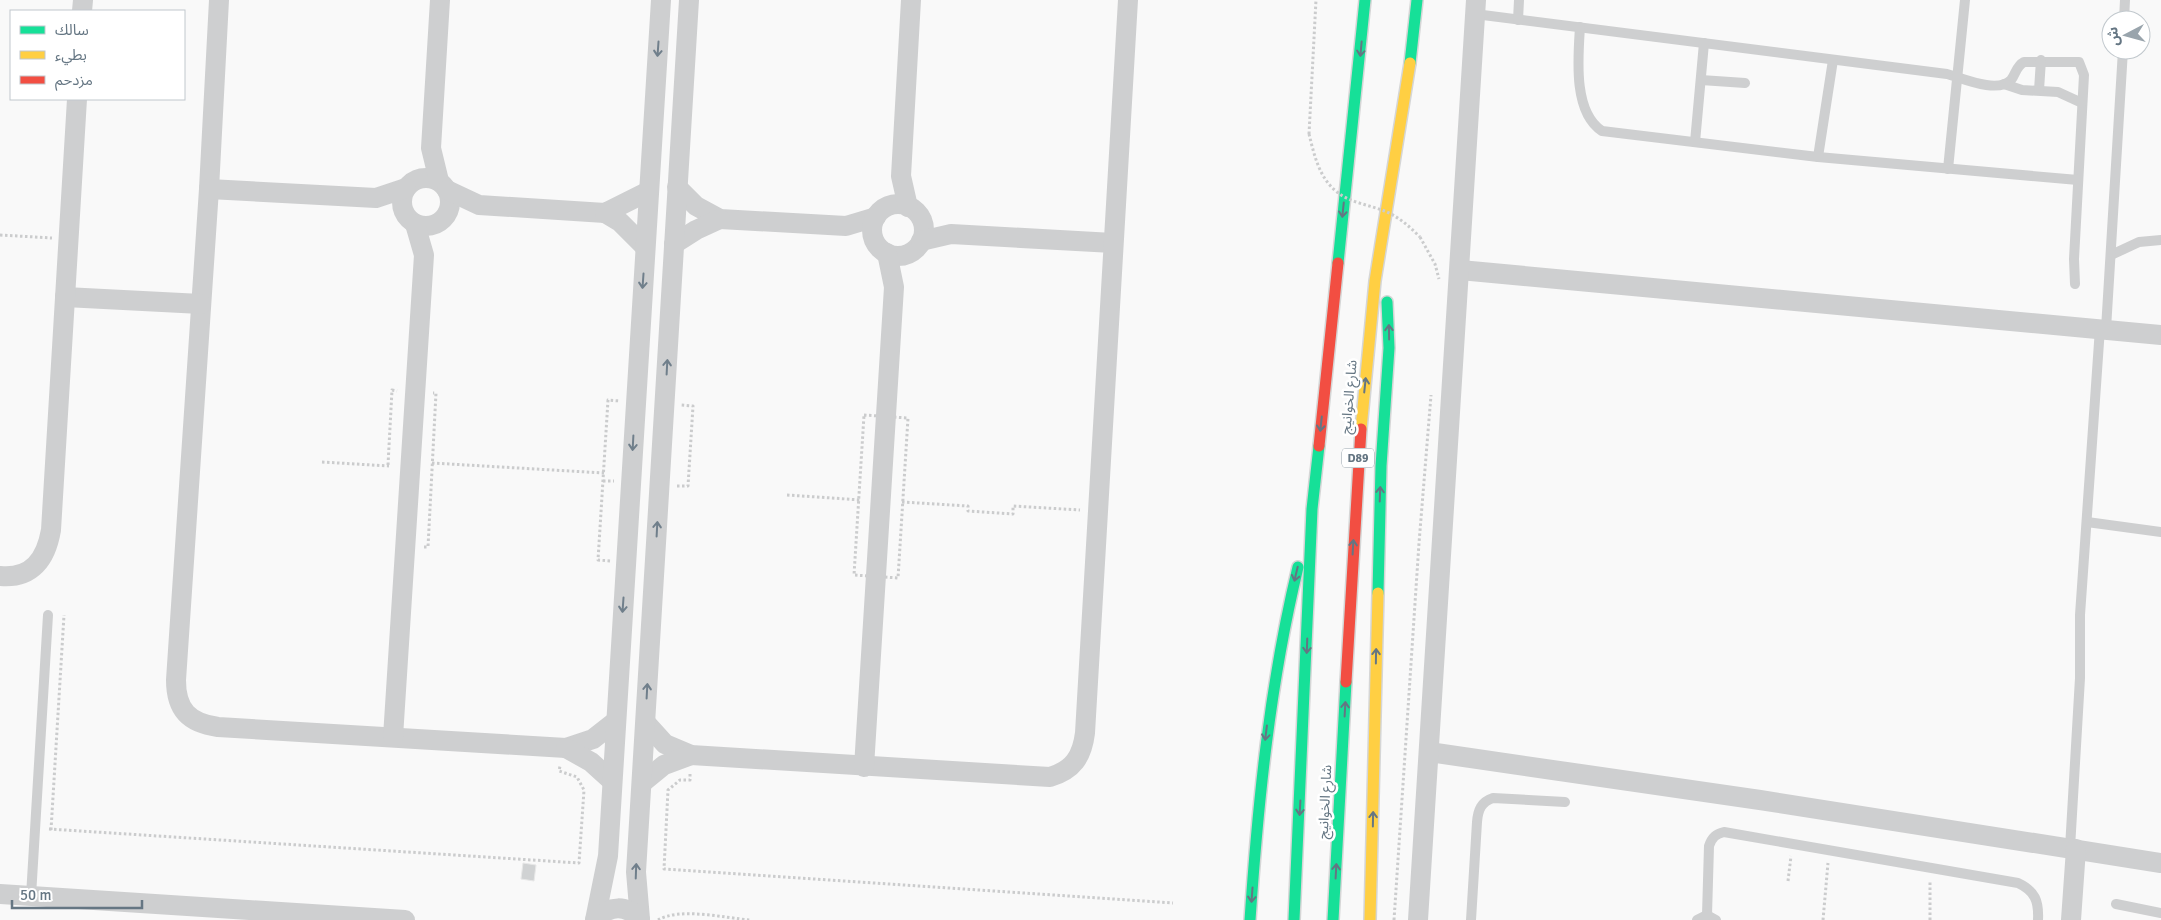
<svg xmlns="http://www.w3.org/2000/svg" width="2161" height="920" font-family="Signika,'Noto Sans Arabic',sans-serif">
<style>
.building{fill:#d0d2d3;stroke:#e8e8e8}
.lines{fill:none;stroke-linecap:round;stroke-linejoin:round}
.fast-casing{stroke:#d5d6d6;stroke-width:14}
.slow-casing{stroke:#d5d6d6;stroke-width:14}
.jam-casing{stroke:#d5d6d6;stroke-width:14}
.path{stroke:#cbcccd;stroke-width:3;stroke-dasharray:2.5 2.5;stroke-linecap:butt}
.lane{stroke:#cecfd0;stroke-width:10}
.street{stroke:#cecfd0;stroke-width:20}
.fast{stroke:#16e098;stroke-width:11}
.slow{stroke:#ffcf43;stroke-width:11}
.jam{stroke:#f24e42;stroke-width:11}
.path-bridge{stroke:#cbcccd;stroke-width:3;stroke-dasharray:2.5 2.5;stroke-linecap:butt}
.oneway{stroke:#707f8b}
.oneway2{stroke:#657683}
.labels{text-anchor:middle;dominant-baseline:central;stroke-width:5;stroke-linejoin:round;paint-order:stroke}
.shield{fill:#fff;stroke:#939fa8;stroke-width:1}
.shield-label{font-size:12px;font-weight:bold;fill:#657683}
.street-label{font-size:14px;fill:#657683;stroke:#fff}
</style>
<rect width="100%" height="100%" fill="#f9f9f9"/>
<!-- building -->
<polygon class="building" points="523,863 536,865 534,881 521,879"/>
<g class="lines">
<!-- fast casing -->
<g class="fast-casing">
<g id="fast">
<polyline points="1410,63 1417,0"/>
<polyline points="1338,263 1365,0"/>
<polyline points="1378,593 1381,466 1389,348 1387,302"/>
<path d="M 1250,920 C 1258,801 1270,683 1298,567"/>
<polyline points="1294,920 1312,509 1319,446"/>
<polyline points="1333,920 1346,682"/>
</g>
</g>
<!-- slow casing -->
<g class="slow-casing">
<g id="slow">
<polyline points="1361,429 1375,281 1410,63"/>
<polyline points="1370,920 1378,593"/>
</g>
</g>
<!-- jam casing -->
<g class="jam-casing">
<g id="jam">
<polyline points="1319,446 1338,263"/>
<polyline points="1346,682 1361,429"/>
</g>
</g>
<!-- path -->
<g class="path">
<polyline points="1309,134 1316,0"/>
<polyline points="0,235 52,238"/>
<polyline points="1420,237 1435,264 1439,279"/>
<polygon points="864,415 908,418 898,578 854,575"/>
<polyline points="322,462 389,466"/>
<polyline points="432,463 604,473"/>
<polyline points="388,465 392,390 397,391"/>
<polyline points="603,481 614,481"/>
<polyline points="677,486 688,486 693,406 681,405"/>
<polyline points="787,495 861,500"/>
<polyline points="902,502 968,506 968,511 1013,514 1013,506 1080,510"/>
<polyline points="424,547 428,547 436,393 433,393"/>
<polyline points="610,561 598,560 608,400 620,401"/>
<polyline points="690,774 690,780 680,780 668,790 664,869 1173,903"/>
<polyline points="49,829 579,863 584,790 577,777 559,771 560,766"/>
<polyline points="51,830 64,615"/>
<polyline points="1788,881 1791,856"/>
<path d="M 658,920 C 680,907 725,918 750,920"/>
<polyline points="1394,920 1419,543 1431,395"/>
<polyline points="1823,920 1828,863"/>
<polyline points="1930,920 1930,881"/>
</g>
<!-- lane -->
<g class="lane">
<path d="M 1475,14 L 1947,74 C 1962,78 1997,94 2011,80 C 2016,74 2016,66 2024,62 L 2079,62 L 2084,75 L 2074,259 L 2075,284"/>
<polyline points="1518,20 1519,0"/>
<polyline points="2124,20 2125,0"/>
<path d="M 1580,27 C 1578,58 1573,112 1602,131 L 1818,157 L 2078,180"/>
<polyline points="1701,80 1745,83"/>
<polyline points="2004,84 2022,90 2058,92 2082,103"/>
<polyline points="2039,90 2041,60"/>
<polyline points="1695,142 1704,43"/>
<polyline points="1818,157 1833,60"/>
<polyline points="1948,169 1965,0"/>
<polyline points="2111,255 2139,242 2161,240"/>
<polyline points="2106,329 2123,50"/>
<polyline points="2087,522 2161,532"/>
<polyline points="2070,848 2080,678 2080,615 2100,328"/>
<polyline points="31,896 48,615"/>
<polyline points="2116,904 2161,913"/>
<path d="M 1707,915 L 1709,846 C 1712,837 1716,834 1724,832 L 2018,883 C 2035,891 2039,901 2038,920"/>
<path d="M 1471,920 L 1477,822 C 1478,810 1481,802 1493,798 L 1565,802"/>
<polyline points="1697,920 1707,915 1716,920"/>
</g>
<!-- street -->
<g class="street">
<path d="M 219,0 L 209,189 L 176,680 C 176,710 189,723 218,727 L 566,748 L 593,739 L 616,721"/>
<polyline points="82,11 83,0"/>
<circle cx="426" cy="202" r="24"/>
<polyline points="439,181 431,148 440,0"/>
<polyline points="677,187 696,206 720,219 846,226 876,217"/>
<polyline points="209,189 376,198 406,188"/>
<polyline points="447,190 479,205 605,213 649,191"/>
<circle cx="898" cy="230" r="26"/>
<polyline points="908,207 901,176 911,0"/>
<polyline points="605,213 620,222 645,247"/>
<polyline points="921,241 951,234 1113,243"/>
<polyline points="674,244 696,230 720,219"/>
<polyline points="1460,270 2161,335"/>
<polyline points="65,297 201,304"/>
<path d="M 0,576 C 32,579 46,559 51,530 L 77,99"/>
<path d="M 646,723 L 665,744 L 691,755 L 1050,777 C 1073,770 1082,757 1085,733 L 1128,0"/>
<polyline points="393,737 424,255 415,224"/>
<polyline points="566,748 591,762 612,781"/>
<polyline points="1429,752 1760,800 2161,863"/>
<polyline points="864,767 894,287 887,253"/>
<polyline points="642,783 664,765 691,755"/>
<polyline points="0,894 405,920"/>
<polyline points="640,919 636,872 689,0"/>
<polyline points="595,920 608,856 661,0"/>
<path d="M 595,920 C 609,905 627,904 640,920"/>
<polyline points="1418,920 1476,0"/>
<polyline points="2071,920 2076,849"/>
</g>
<!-- fast -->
<use href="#fast" class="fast"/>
<!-- slow -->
<use href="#slow" class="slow"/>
<!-- jam -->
<use href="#jam" class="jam"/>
<!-- path-bridge -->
<path class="path-bridge" d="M 1309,134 C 1314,154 1319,178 1337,192 C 1350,203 1371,205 1387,212 C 1400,218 1410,227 1420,237"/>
</g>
<!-- one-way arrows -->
<defs><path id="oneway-shaft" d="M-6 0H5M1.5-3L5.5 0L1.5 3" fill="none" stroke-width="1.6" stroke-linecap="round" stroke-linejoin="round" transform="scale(1.25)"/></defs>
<g class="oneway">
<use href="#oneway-shaft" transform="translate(658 49) rotate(94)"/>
<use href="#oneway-shaft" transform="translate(643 281) rotate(94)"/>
<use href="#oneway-shaft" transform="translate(667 367) rotate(-87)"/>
<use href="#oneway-shaft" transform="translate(633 443) rotate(93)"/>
<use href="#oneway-shaft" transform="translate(657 529) rotate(-87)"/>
<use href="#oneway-shaft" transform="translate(623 605) rotate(94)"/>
<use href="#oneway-shaft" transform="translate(647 691) rotate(-87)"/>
<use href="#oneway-shaft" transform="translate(636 871) rotate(-88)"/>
</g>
<g class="oneway2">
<use href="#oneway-shaft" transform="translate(1361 49) rotate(95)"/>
<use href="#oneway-shaft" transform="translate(1343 210) rotate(96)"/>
<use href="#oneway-shaft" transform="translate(1389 332) rotate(-91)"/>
<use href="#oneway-shaft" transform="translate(1365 385) rotate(-84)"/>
<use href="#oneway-shaft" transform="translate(1321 424) rotate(96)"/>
<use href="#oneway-shaft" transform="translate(1380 494) rotate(-88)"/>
<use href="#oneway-shaft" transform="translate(1353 547) rotate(-87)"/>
<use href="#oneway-shaft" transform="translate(1296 574) rotate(103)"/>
<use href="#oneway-shaft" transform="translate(1307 646) rotate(92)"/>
<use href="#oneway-shaft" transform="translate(1376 656) rotate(-89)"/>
<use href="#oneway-shaft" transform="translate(1345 709) rotate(-87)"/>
<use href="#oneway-shaft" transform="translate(1266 733) rotate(97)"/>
<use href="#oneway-shaft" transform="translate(1300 808) rotate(93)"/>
<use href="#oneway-shaft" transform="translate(1373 819) rotate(-89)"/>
<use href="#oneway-shaft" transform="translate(1336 871) rotate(-87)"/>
<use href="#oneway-shaft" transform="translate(1252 895) rotate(94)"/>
</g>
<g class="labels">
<!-- shield labels -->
<rect class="shield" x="1342" y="448.5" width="32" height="19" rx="4"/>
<g class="shield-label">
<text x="1358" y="458">D89</text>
</g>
<!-- street labels -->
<g class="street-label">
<text transform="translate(1349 397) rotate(-85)">شارع الخوانيج</text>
<text transform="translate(1325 802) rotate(-87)">شارع الخوانيج</text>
</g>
</g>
<!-- legend -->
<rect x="10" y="10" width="175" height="90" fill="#ffffff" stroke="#c1c8cd"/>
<rect x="20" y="26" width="25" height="8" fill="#16e098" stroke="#c1c8cd"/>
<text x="55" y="35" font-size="15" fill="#657683">سالك</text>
<rect x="20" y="51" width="25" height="8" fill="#ffcf43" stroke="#c1c8cd"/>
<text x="55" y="60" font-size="15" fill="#657683">بطيء</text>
<rect x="20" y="76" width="25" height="8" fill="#f24e42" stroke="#c1c8cd"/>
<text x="55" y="85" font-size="15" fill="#657683">مزدحم</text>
<!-- north arrow -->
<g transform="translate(2126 35) rotate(264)"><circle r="24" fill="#ffffff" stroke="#c1c8cd"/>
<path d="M0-4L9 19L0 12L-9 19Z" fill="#99a4ac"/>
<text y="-8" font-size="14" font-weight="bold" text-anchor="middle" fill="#657683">ش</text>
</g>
<!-- scale -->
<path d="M12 900v8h130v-8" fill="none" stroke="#657683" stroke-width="2.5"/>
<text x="20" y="900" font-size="15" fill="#657683" stroke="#ffffff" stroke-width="4" paint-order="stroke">50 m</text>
</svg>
